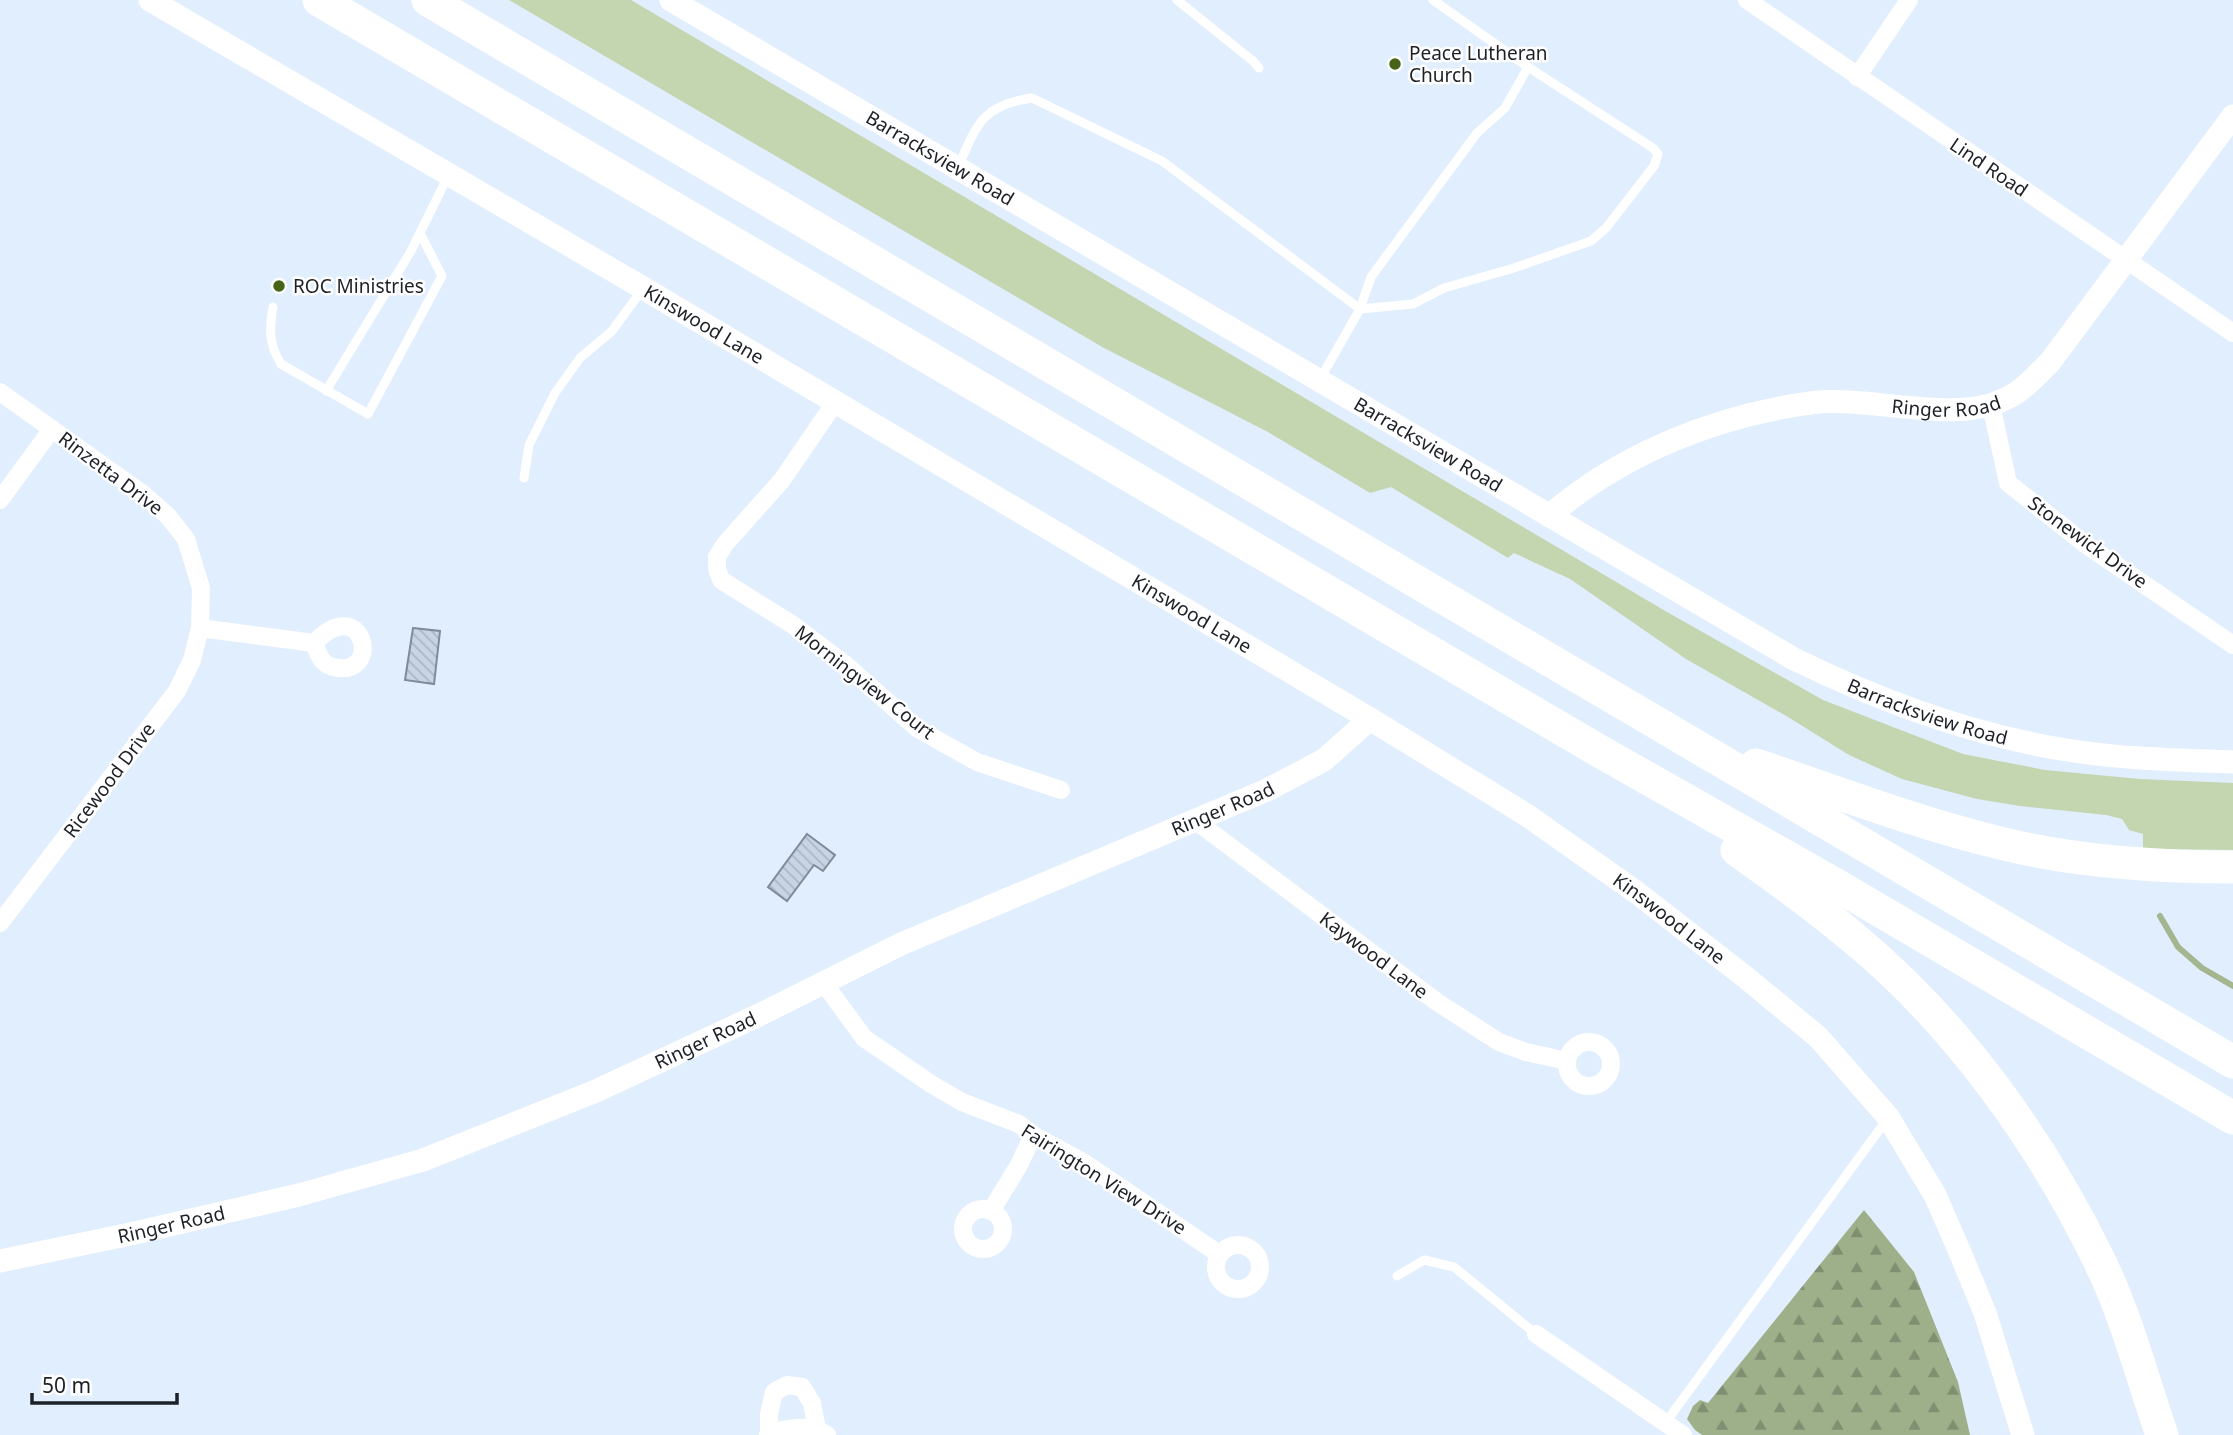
<svg xmlns="http://www.w3.org/2000/svg" width="2233" height="1435" font-family="'Noto Sans',sans-serif">
<style>
.green{fill:#c4d6b0}
.forest{fill:url(#forest-firs)}
.lines{fill:none;stroke-linecap:round;stroke-linejoin:round}
.stream{stroke:#a4b690;stroke-width:6}
.building{fill:url(#building-back-hatch);stroke:#808b9a;stroke-width:2}
.service{stroke:#fff;stroke-width:9}
.minor{stroke:#fff;stroke-width:18}
.tertiary{stroke:#fff;stroke-width:23}
.motorway{stroke:#fff;stroke-width:33}
.poi-dot{fill:#466418;stroke:#fff;stroke-width:2.5}
.labels{text-anchor:middle;dominant-baseline:central;stroke-width:5;stroke-linejoin:round;paint-order:stroke}
.poi-label{font-size:19px;fill:#1d2127;stroke:#fff;text-anchor:start}
.street-label{font-size:19px;fill:#1d2127;stroke:#fff}
</style>
<defs>
<pattern id="forest-firs" width="22" height="20" patternUnits="userSpaceOnUse" patternTransform="scale(1.75)"><rect width="22" height="20" fill="#9eb08a"/><path d="M5 1l3.5 6h-7zM16 11l3.5 6h-7z" fill="#808f71"/></pattern>
<pattern id="building-back-hatch" width="6" height="6" patternUnits="userSpaceOnUse" patternTransform="scale(1.75)"><rect width="6" height="6" fill="#c8d4e4"/><path d="M-1 5l2 2M0 0l6 6M5-1l2 2" fill="none" stroke="#abb6c4"/></pattern>
</defs>
<rect width="100%" height="100%" fill="#e1eefe"/>
<!-- green -->
<polygon class="green" points="509,0 631,0 1667,612 1823,700 1963,754 2045,770 2140,779 2233,783 2233,850 2143,849 2143,834 2129,830 2122,819 2106,815 2020,806 1977,799 1902,779 1849,755 1788,717 1686,659 1570,579 1514,553 1508,558 1391,487 1370,493 1268,432 1104,348"/>
<!-- forest -->
<polygon class="forest" points="1864,1210 1914,1272 1958,1382 1970,1435 1702,1435 1695,1430 1687,1419 1693,1406 1700,1400 1708,1403"/>
<g class="lines">
<!-- stream -->
<polyline class="stream" points="2160,916 2178,947 2202,968 2233,986"/>
</g>
<!-- building -->
<g class="building">
<polygon points="413,628 440,631 434,684 405,680"/>
<polygon points="807,834 835,855 823,871 814,865 787,901 768,887"/>
</g>
<g class="lines">
<!-- service -->
<g class="service">
<polyline points="1177,0 1253,61 1259,68"/>
<path d="M 958,167 C 977,124 982,105 1032,98 L 1162,161 L 1360,309 L 1413,304 L 1444,288 L 1514,268 L 1591,241 L 1606,228 L 1654,166 L 1658,154 L 1653,148 L 1528,67 L 1433,0"/>
<path d="M 273,307 C 269,329 269,345 281,364 L 368,414 L 442,276 L 420,233"/>
<polyline points="1319,381 1360,309 1371,277 1477,133 1505,108 1528,67"/>
<polyline points="326,391 411,251 448,176"/>
<polyline points="524,478 529,445 555,393 580,358 612,331 642,290"/>
<polyline points="1397,1276 1424,1260 1454,1267 1536,1334"/>
<polyline points="1666,1422 1888,1118"/>
</g>
<!-- minor -->
<g class="minor">
<polyline points="1747,0 2233,333"/>
<polyline points="1857,77 1909,0"/>
<polyline points="0,392 143,494 168,516 186,539 201,588 200,628 192,660 177,691 0,923"/>
<polyline points="834,404 782,480 725,544 717,557 717,569 721,580 793,625 847,666 918,729 977,762 1061,790"/>
<polyline points="1991,405 2008,483 2085,544 2233,645"/>
<polyline points="0,500 52,429"/>
<path d="M 200,628 L 314,643 C 319,657 322,666 338,668 C 382,674 363,592 314,643"/>
<polyline points="1196,821 1437,1002 1499,1042 1526,1052 1567,1061"/>
<polyline points="823,982 864,1038 931,1084 962,1102 1019,1124 1033,1135 1086,1164 1219,1254"/>
<circle cx="1589" cy="1064" r="22"/>
<circle cx="983" cy="1229" r="20"/>
<polyline points="991,1211 1019,1165 1033,1135"/>
<circle cx="1238" cy="1267" r="22"/>
<polyline points="1536,1334 1683,1435"/>
<polyline points="769,1433 769,1414 774,1392 787,1385 802,1387 812,1403 817,1429"/>
<path d="M 768,1435 C 785,1427 811,1424 827,1435"/>
</g>
<!-- tertiary -->
<g class="tertiary">
<path id="s1" d="M 150,0 L 643,288 L 1370,719 L 1525,814 L 1636,892 L 1744,976 L 1818,1037 L 1888,1117 L 1935,1195 L 1962,1257 L 1985,1313 L 2023,1435"/>
<path id="s2" d="M 671,0 L 1794,659 C 1882,702 1971,735 2067,750 C 2122,759 2178,760 2233,762"/>
<path id="s3" d="M 1549,516 C 1621,454 1715,416 1810,403 C 1870,395 1953,425 2005,399 C 2023,391 2036,376 2050,362 L 2233,116"/>
<path id="s4" d="M 0,1261 L 126,1235 L 299,1195 L 423,1160 L 596,1091 L 759,1015 L 901,944 L 1267,790 L 1324,760 L 1370,719"/>
</g>
<!-- motorway -->
<g class="motorway">
<polyline points="319,0 1601,752 1838,886 2233,1118"/>
<polyline points="428,0 2233,1062"/>
<path d="M 1756,765 C 1837,792 1917,823 2000,843 C 2076,862 2155,867 2233,867"/>
<path d="M 1737,850 C 1778,879 1818,908 1856,940 C 1958,1025 2041,1141 2099,1260 C 2126,1315 2142,1377 2162,1435"/>
</g>
</g>
<!-- markers -->
<g class="poi-dot">
<circle cx="1395" cy="64" r="7"/>
<circle cx="279" cy="286" r="7"/>
</g>
<g class="labels">
<!-- poi labels -->
<g class="poi-label">
<text x="1409" y="53">Peace Lutheran<tspan x="1409" dy="22">Church</tspan></text>
<text x="293" y="286">ROC Ministries</text>
</g>
<!-- street labels -->
<g class="street-label">
<text stroke="none"><textPath href="#s2" startOffset="312">Barracksview Road</textPath></text>
<text transform="translate(1989 167) rotate(34)">Lind Road</text>
<text stroke="none"><textPath href="#s1" startOffset="642">Kinswood Lane</textPath></text>
<text stroke="none"><textPath href="#s3" startOffset="425">Ringer Road</textPath></text>
<text stroke="none"><textPath href="#s2" startOffset="878">Barracksview Road</textPath></text>
<text transform="translate(111 473) rotate(37)">Rinzetta Drive</text>
<text transform="translate(2088 542) rotate(36)">Stonewick Drive</text>
<text stroke="none"><textPath href="#s1" startOffset="1209">Kinswood Lane</textPath></text>
<text transform="translate(865 682) rotate(38)">Morningview Court</text>
<text stroke="none"><textPath href="#s2" startOffset="1446">Barracksview Road</textPath></text>
<text transform="translate(109 780) rotate(-53)">Ricewood Drive</text>
<text stroke="none"><textPath href="#s4" startOffset="1309">Ringer Road</textPath></text>
<text stroke="none"><textPath href="#s1" startOffset="1776">Kinswood Lane</textPath></text>
<text transform="translate(1374 955) rotate(37)">Kaywood Lane</text>
<text stroke="none"><textPath href="#s4" startOffset="742">Ringer Road</textPath></text>
<text transform="translate(1104 1179) rotate(32)">Fairington View Drive</text>
<text stroke="none"><textPath href="#s4" startOffset="175">Ringer Road</textPath></text>
</g>
</g>
<!-- scale -->
<path d="M32 1393v10h145v-10" fill="none" stroke="#1d2127" stroke-width="3.5"/>
<text x="42" y="1393" font-size="21" fill="#1d2127" stroke="#ffffff" stroke-width="5" paint-order="stroke">50 m</text>
</svg>
